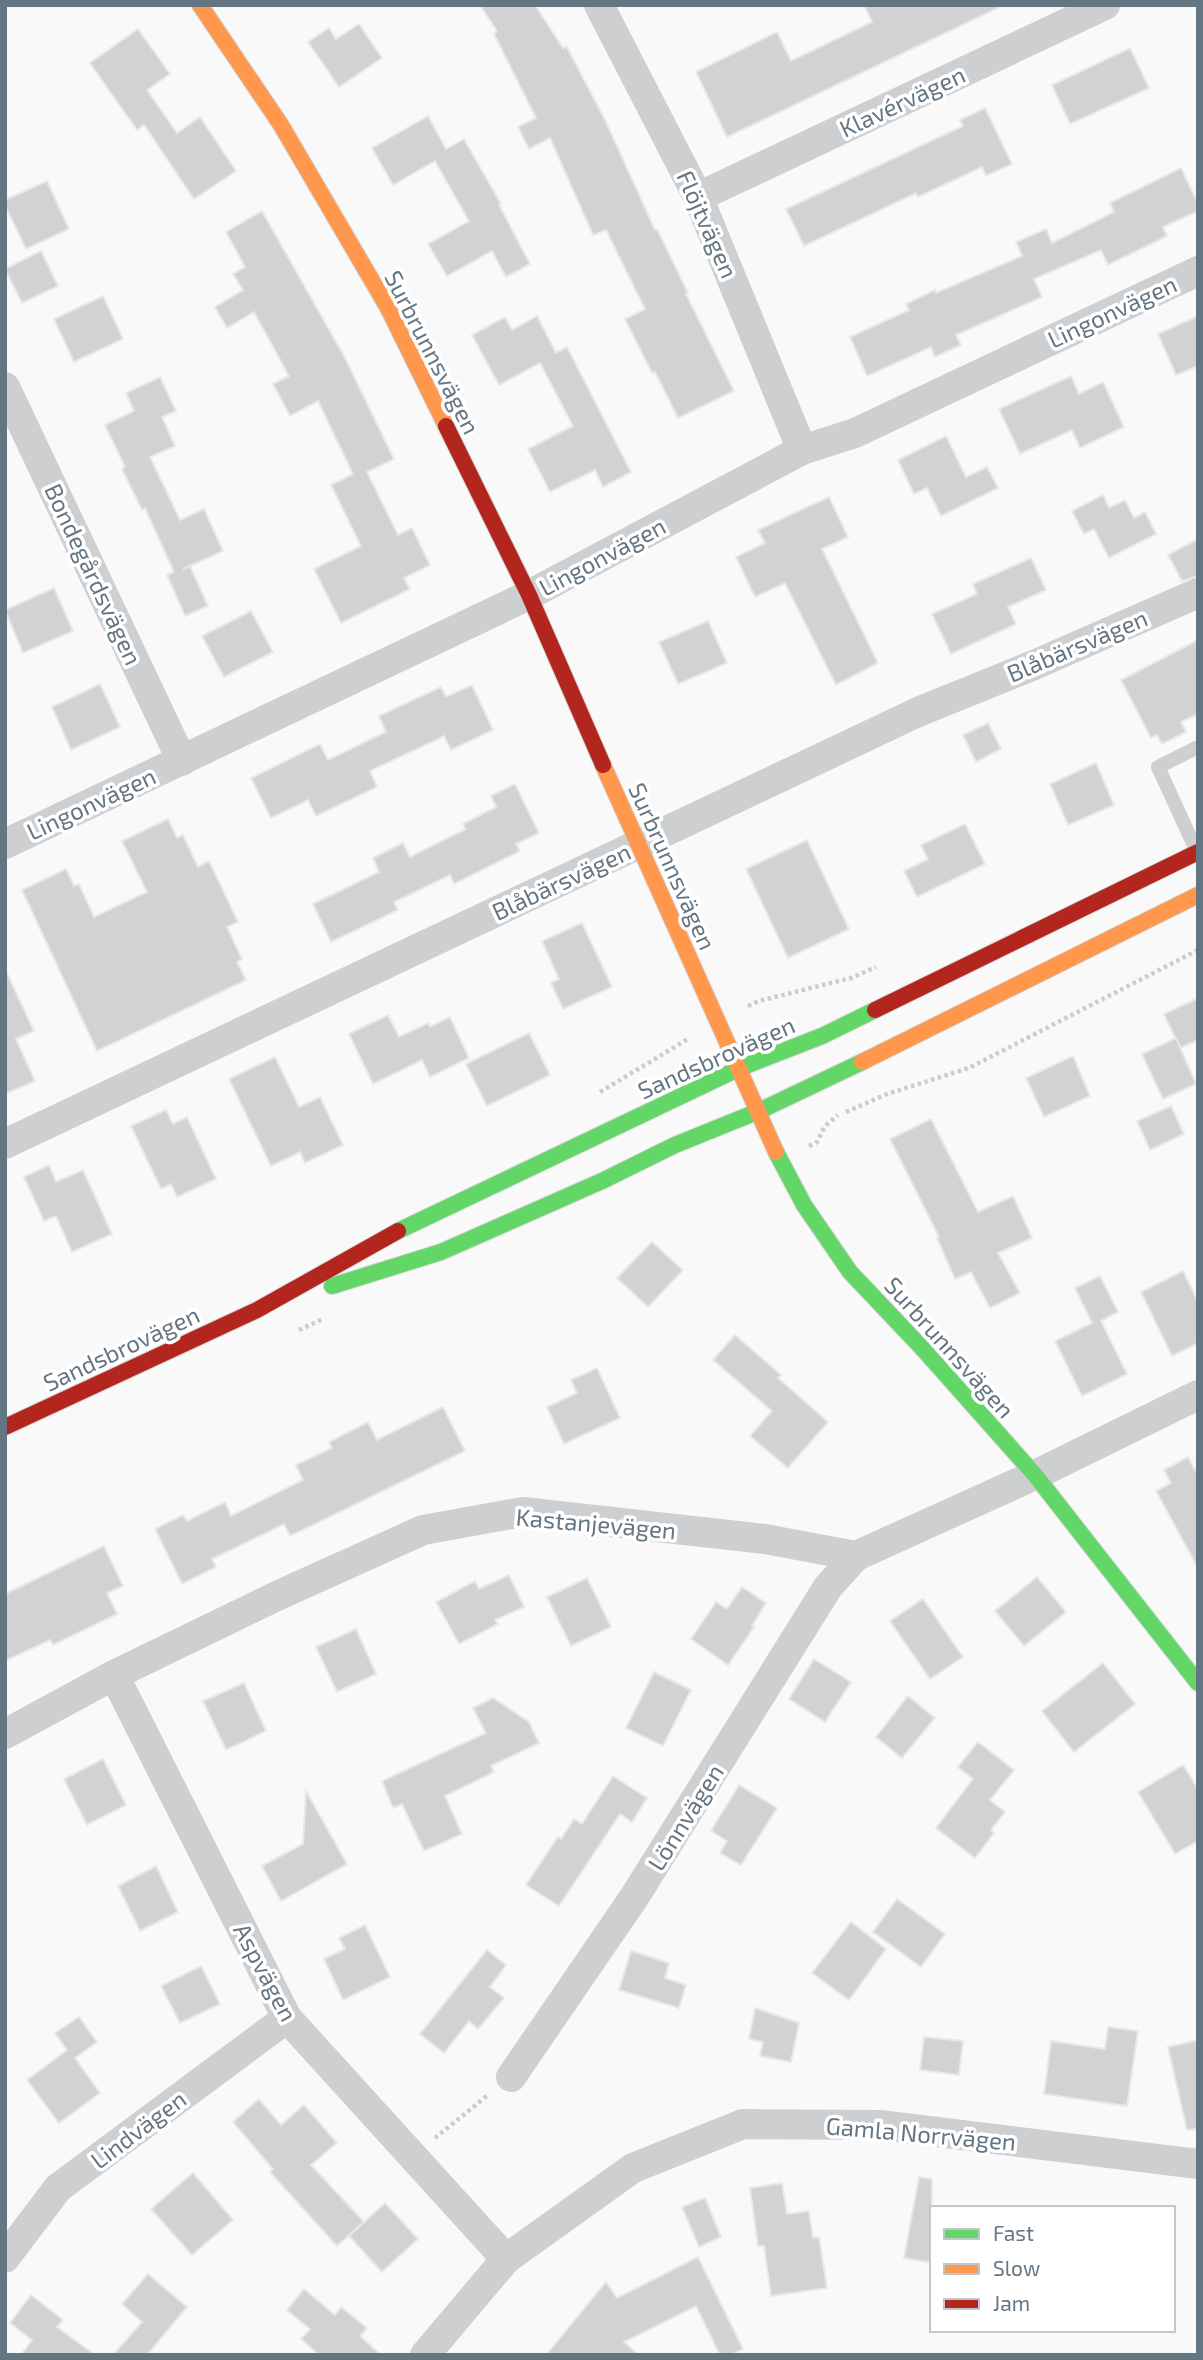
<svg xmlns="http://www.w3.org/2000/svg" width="1203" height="2360" font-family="'Exo 2',sans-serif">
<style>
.building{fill:#d0d2d3;stroke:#e8e8e8;stroke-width:2}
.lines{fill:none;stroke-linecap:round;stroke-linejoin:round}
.fast-casing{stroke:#d5d6d7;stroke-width:18}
.slow-casing{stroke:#d5d6d7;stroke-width:18}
.jam-casing{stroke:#d5d6d7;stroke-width:18}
.path{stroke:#cbcccd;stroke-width:4.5;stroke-dasharray:3.5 3.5;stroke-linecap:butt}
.lane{stroke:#cecfd0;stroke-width:14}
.street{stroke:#cecfd0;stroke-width:30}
.fast{stroke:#63d668;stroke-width:16}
.slow{stroke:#ff974d;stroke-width:16}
.jam{stroke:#b3261e;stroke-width:16}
.labels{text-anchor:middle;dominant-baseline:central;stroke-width:7;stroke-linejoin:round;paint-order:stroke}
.street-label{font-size:24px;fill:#657683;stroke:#fff}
</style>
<rect width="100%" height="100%" fill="#f9f9f9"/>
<!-- building -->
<g class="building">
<polygon points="480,5 535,5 563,48 567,47 606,122 655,230 657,229 688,293 686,294 734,391 678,418 655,372 652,373 625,319 645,309 606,230 593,235 550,138 529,149 518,127 536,118 494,34 497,31"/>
<polygon points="864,5 1004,5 727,137 696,72 777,32 791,61 872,22"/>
<polygon points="359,24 382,58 339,87 308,42 329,28 336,39"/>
<polygon points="138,29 170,74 147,90 177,133 200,117 236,171 194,199 144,125 137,130 90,63"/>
<polygon points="1130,48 1149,88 1070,124 1052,85"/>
<polygon points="985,108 1012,164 986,176 982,167 918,197 916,193 804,246 786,209 963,126 960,120"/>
<polygon points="428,116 446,149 464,139 501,204 499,205 530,264 506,277 492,251 447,276 428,244 469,221 435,161 393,185 372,148"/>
<polygon points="1181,168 1198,204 1198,211 1163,227 1167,236 1108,265 1101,250 1034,279 1042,297 956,335 961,345 935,357 931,347 867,376 850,337 909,310 906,304 935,290 936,293 1022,256 1016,242 1046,229 1052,243 1114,212 1110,203"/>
<polygon points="47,181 69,229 26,249 5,205 5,200"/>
<polygon points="262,211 345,358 394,459 367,472 398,535 412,528 430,565 404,578 410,589 341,623 314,569 361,546 331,485 353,474 318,401 290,416 273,384 289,376 254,312 227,328 215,307 243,290 233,274 245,267 226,232"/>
<polygon points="41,251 58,286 22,303 5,269"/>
<polygon points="103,296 123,339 74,362 54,319"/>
<polygon points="537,316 556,353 567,347 631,472 603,487 595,470 550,492 528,449 573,426 540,363 499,385 472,335 505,317 512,330"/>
<polygon points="1198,316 1198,366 1176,375 1158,334"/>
<polygon points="1071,376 1079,394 1103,382 1124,427 1080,448 1072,430 1020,454 999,409"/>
<polygon points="160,377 176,411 162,417 175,446 150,457 180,520 204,509 223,551 183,569 190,566 208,606 185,616 167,575 174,572 145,508 142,510 122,469 125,467 105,425 134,411 126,393"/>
<polygon points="946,436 966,477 987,467 998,488 941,516 927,488 914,494 898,460"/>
<polygon points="1103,495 1109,508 1125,500 1134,518 1145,512 1156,534 1109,558 1094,529 1084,534 1072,511"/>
<polygon points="829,497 848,537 822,549 878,663 836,685 785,583 755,597 736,557 765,543 758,530"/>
<polygon points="1198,539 1198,576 1182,581 1168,555"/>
<polygon points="1031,558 1046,590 1008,607 1016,624 951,654 932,614 977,594 973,584"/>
<polygon points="54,588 73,631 23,653 5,610"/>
<polygon points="251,611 273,652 224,677 202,636"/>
<polygon points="708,621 727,663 678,684 659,642"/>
<polygon points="1198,640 1198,714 1181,722 1186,732 1162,744 1157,735 1151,738 1121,680"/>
<polygon points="100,684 120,727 71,750 52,707"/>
<polygon points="472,685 493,730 451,750 444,736 370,771 377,787 316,816 308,800 271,818 251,778 320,744 328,760 386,732 379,716 441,687 446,697"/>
<polygon points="988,723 1001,749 976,762 963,735"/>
<polygon points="1096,763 1114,805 1068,825 1050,784"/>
<polygon points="515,784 539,833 516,844 520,851 454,884 450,875 394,902 398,910 331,942 313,904 379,872 373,858 403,843 410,857 466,829 463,824 496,807 491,796"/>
<polygon points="168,819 177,838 183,835 198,867 209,861 238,922 227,927 242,959 237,962 246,980 97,1051 22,890 66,869 74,886 79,884 94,917 147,892 122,841"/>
<polygon points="965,824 985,864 917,897 904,871 928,859 921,845"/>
<polygon points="807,840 849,929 788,958 746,869"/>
<polygon points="582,923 612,987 563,1009 551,983 559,979 542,941"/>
<polygon points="5,969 34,1031 16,1039 35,1081 5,1094"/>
<polygon points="1198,998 1198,1040 1180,1048 1164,1014"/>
<polygon points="388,1015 399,1037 428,1023 430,1027 450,1017 469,1058 430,1077 422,1060 373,1084 349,1034"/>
<polygon points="529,1033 550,1075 487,1106 466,1064"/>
<polygon points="1176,1038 1196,1084 1163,1099 1142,1054"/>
<polygon points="1073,1056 1090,1096 1044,1117 1026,1078"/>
<polygon points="275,1057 299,1107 320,1097 343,1145 305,1163 300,1152 271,1166 229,1079"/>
<polygon points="1171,1106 1184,1134 1150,1150 1137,1121"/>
<polygon points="166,1110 173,1124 187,1117 216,1179 177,1197 171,1184 161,1189 131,1126"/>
<polygon points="931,1119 978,1212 1013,1196 1032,1238 998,1253 1020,1293 990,1308 971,1272 955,1279 937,1238 939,1237 890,1139"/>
<polygon points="49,1165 56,1182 83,1170 112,1234 72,1252 56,1216 44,1221 24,1177"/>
<polygon points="652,1242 683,1270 648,1307 617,1278"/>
<polygon points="1183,1271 1198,1302 1198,1343 1172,1356 1141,1292"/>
<polygon points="1100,1276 1118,1312 1101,1321 1127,1374 1082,1396 1055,1341 1092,1323 1075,1288"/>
<polygon points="735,1335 781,1375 778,1378 828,1422 788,1468 750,1436 772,1411 713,1360"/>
<polygon points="597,1368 620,1418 564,1444 547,1407 577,1393 571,1380"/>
<polygon points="443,1407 465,1451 290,1536 284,1524 212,1559 216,1567 182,1584 155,1529 183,1515 187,1521 225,1502 231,1516 303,1480 296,1465 332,1448 329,1442 368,1422 377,1440"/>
<polygon points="1188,1457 1195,1470 1198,1468 1198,1568 1156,1491 1171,1483 1164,1470"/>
<polygon points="104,1546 123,1586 107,1593 117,1614 53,1645 50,1640 5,1661 5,1594"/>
<polygon points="509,1575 524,1607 495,1620 498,1624 459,1644 436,1602 475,1581 479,1589"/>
<polygon points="1037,1577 1066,1612 1024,1646 995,1611"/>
<polygon points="587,1578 611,1627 571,1646 547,1597"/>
<polygon points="742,1587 766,1603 752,1626 754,1627 728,1665 691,1639 716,1602 727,1609"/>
<polygon points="923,1599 963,1657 930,1679 890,1621"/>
<polygon points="356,1629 376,1674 337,1692 316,1647"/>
<polygon points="814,1659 851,1682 825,1722 789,1699"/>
<polygon points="1103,1663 1135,1704 1074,1752 1042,1711"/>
<polygon points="654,1672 691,1690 663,1746 626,1728"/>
<polygon points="244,1683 266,1731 226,1750 203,1701"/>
<polygon points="908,1696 935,1718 902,1758 876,1737"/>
<polygon points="493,1698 529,1722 539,1743 491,1766 494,1772 445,1796 462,1834 424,1851 402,1804 393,1808 382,1781 486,1733 473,1708"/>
<polygon points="978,1742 1014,1770 990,1800 1005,1812 991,1830 994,1833 975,1858 936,1828 973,1779 958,1767"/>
<polygon points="103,1759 126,1805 87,1825 64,1779"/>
<polygon points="1183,1765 1198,1789 1198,1841 1175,1854 1138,1792"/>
<polygon points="613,1776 647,1798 632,1822 620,1814 559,1906 526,1885 558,1837 561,1839 574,1819 582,1824"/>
<polygon points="739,1785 777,1808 741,1865 720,1853 727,1841 711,1831"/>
<polygon points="306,1791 347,1864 281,1901 262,1866 303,1844"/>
<polygon points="156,1866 178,1912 140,1931 118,1886"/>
<polygon points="897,1899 945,1934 921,1967 873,1932"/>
<polygon points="851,1922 886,1949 849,2000 812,1973"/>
<polygon points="365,1925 390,1977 343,2000 324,1959 345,1949 339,1938"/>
<polygon points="487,1950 506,1965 490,1987 504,1998 478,2029 469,2021 444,2053 420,2034"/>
<polygon points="631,1951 669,1963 665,1978 686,1985 679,2008 619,1990"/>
<polygon points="201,1966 220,2004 180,2023 161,1986"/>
<polygon points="755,2008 799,2023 791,2062 760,2056 763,2042 749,2039"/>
<polygon points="79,2017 97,2042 75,2058 100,2093 59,2123 27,2080 67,2050 55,2033"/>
<polygon points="1108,2027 1138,2031 1127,2106 1044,2094 1051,2041 1105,2049"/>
<polygon points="924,2037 963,2041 959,2075 920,2070"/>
<polygon points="1198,2040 1198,2129 1187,2130 1168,2047"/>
<polygon points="259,2099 281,2125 304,2105 337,2143 311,2165 364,2222 337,2246 270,2172 273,2169 233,2122"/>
<polygon points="193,2173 233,2220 192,2255 151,2209"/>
<polygon points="919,2177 932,2179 932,2263 904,2258"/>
<polygon points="782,2183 787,2214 809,2211 813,2238 819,2237 827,2288 771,2296 764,2246 758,2246 750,2188"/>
<polygon points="705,2198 721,2237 699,2247 682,2207"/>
<polygon points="385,2203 418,2239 382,2272 349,2236"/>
<polygon points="698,2257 743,2349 731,2355 720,2355 696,2306 624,2342 639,2355 546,2355 606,2282 617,2298"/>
<polygon points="148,2274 187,2307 147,2355 113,2355 142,2322 122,2304"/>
<polygon points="304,2289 335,2315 341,2307 367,2328 360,2336 381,2355 319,2355 301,2339 310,2329 287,2310"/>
<polygon points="31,2295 63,2320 57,2327 95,2355 21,2355 32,2340 10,2323"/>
</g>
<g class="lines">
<!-- fast casing -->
<g class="fast-casing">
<g id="fast">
<polyline points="776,1152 804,1205 850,1272 923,1349 1035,1475 1198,1683"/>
<polyline points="398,1231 740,1068 822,1036 875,1010"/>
<polyline points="332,1286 441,1252 602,1181 675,1145 759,1111 862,1062"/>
</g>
</g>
<!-- slow casing -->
<g class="slow-casing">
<g id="slow">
<polyline points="200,5 281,125 388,308 446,426"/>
<polyline points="603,765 776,1152"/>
<polyline points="862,1062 1198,895"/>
</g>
</g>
<!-- jam casing -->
<g class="jam-casing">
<g id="jam">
<polyline points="446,426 529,595 603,765"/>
<polyline points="875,1010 1198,852"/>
<polyline points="5,1427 257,1310 398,1231"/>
</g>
</g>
<!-- path -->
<g class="path">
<polyline points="748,1006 759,1001 851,978 876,967"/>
<polyline points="600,1092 688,1039"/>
<polyline points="846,1112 887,1094 969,1068 1198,950"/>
<polyline points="809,1146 817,1142 825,1126 838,1115"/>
<polyline points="299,1330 323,1319"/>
<polyline points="435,2138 488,2095"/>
</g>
<!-- lane -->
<polyline class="lane" points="1197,852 1158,767 1198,747"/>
<!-- street -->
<g class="street">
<polyline points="599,5 698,197 802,450"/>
<polyline points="698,197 1105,5"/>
<polyline points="5,387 182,761"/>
<polyline points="5,844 529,595 802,450 855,433 1198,271"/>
<polyline points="5,1144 918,712 1034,665 1198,593"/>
<polyline points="114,1675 287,2018 506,2259"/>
<polyline points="5,1734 114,1675 279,1595 423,1530 523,1512 765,1539 856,1556 1035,1475 1198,1395"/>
<polyline points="511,2077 635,1896 828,1587 856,1556"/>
<polyline points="5,2258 58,2188 287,2018"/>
<polyline points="425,2355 506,2259 633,2168 743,2124 880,2125 1198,2164"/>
</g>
<!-- fast -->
<use href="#fast" class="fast"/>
<!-- slow -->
<use href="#slow" class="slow"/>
<!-- jam -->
<use href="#jam" class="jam"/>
</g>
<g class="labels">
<!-- street labels -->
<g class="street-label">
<text transform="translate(902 101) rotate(-25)">Klavérvägen</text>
<text transform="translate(708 224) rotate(66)">Flöjtvägen</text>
<text transform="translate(1112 311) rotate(-25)">Lingonvägen</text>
<text transform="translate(433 352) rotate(63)">Surbrunnsvägen</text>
<text transform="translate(602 556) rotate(-28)">Lingonvägen</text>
<text transform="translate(94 574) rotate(65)">Bondegårdsvägen</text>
<text transform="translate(1077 645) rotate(-23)">Blåbärsvägen</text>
<text transform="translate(91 803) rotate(-25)">Lingonvägen</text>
<text transform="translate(673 866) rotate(66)">Surbrunnsvägen</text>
<text transform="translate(561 881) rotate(-25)">Blåbärsvägen</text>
<text transform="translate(716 1057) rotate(-24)">Sandsbrovägen</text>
<text transform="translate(950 1347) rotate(48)">Surbrunnsvägen</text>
<text transform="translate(121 1348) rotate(-25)">Sandsbrovägen</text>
<text transform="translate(596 1523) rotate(5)">Kastanjevägen</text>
<text transform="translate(685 1817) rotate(-58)">Lönnvägen</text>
<text transform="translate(266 1972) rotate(62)">Aspvägen</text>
<text transform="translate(138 2129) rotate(-37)">Lindvägen</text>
<text transform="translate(921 2133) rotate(5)">Gamla Norrvägen</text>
</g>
</g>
<!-- border -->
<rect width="1203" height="2360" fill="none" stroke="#657683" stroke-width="14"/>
<!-- legend -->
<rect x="930" y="2206" width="245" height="126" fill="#ffffff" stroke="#c1c8cd" stroke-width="2"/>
<rect x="944" y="2229" width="35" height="10" fill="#63d668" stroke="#c1c8cd" stroke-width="2"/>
<text x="993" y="2241" font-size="21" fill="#657683">Fast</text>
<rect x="944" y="2264" width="35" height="10" fill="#ff974d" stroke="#c1c8cd" stroke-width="2"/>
<text x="993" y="2276" font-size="21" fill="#657683">Slow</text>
<rect x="944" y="2299" width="35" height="10" fill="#b3261e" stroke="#c1c8cd" stroke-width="2"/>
<text x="993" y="2311" font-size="21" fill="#657683">Jam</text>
</svg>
